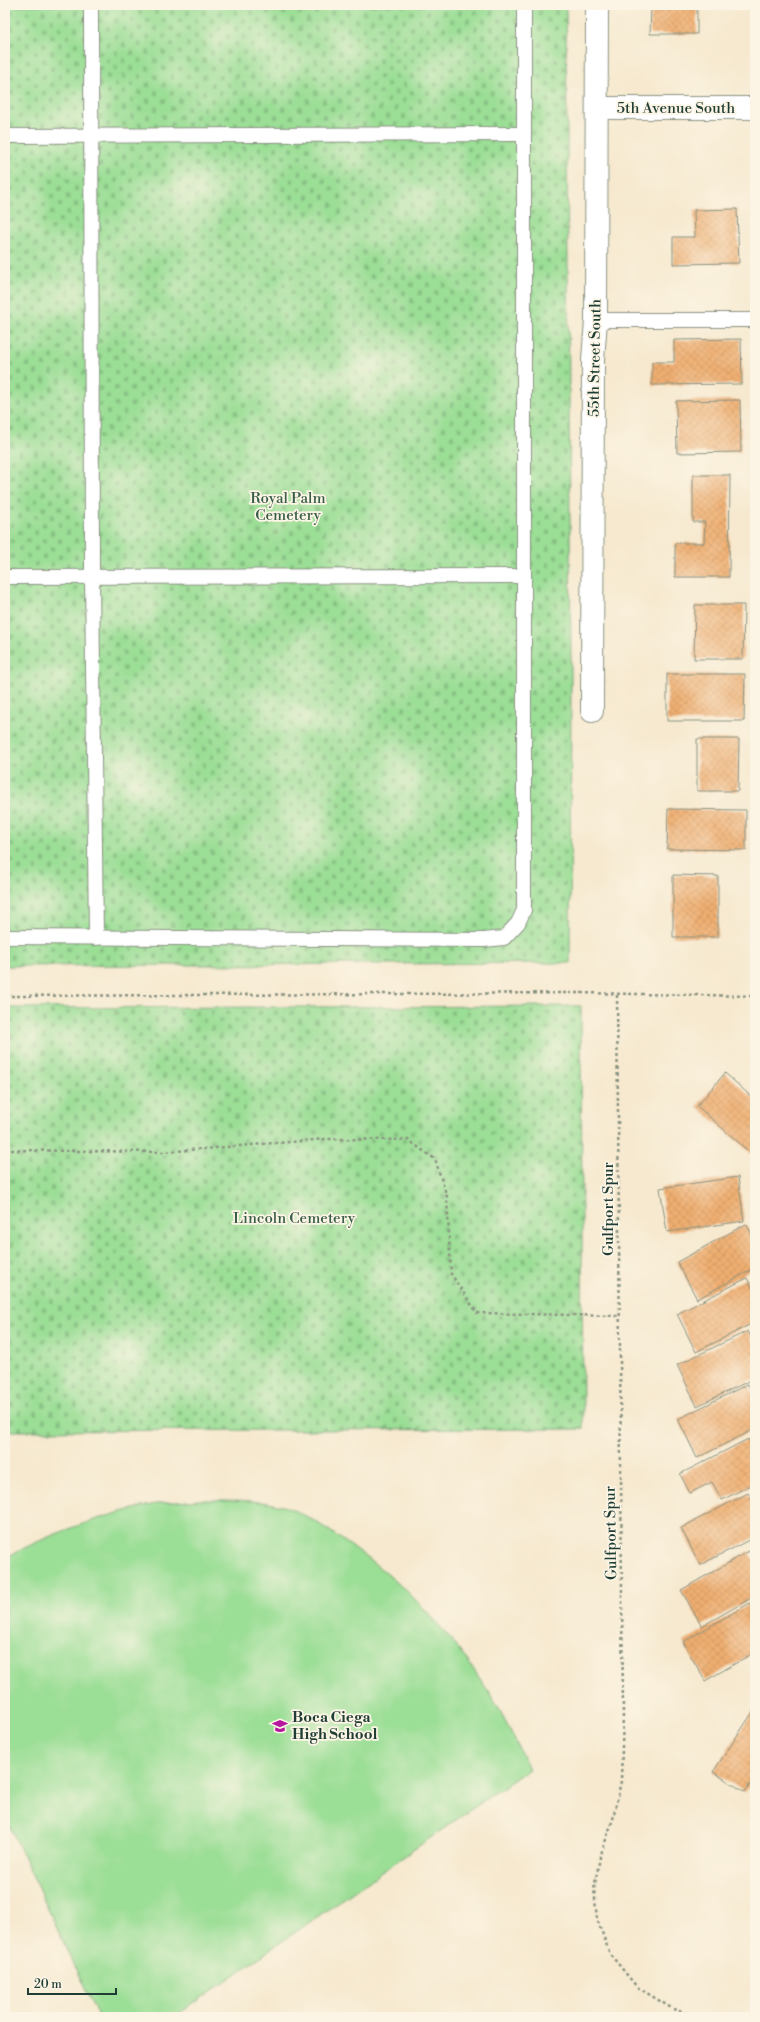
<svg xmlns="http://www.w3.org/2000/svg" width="760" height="2022" font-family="'Libre Bodoni',serif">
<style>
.cemetery{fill:url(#cemetery-stones);stroke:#5d8e65}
.pitch{fill:#9bde96;stroke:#5d8e65}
.building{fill:url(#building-cross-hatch)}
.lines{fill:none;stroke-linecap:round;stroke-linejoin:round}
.service-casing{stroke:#8a9382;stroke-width:16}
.minor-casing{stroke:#8a9382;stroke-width:24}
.path{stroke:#8a9382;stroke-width:2.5;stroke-dasharray:3 3;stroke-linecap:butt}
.service{stroke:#fff;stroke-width:14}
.minor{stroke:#fff;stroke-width:22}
.labels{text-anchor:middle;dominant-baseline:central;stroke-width:3.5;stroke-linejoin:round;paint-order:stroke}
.street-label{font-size:15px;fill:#1f3d34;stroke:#fcf5e5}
.park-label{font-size:15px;fill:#385d48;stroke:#fcf5e5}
.poi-label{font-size:15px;font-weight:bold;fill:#1f3d34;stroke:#fcf5e5;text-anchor:start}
</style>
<defs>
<pattern id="cemetery-stones" width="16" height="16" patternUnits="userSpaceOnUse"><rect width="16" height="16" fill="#9bde96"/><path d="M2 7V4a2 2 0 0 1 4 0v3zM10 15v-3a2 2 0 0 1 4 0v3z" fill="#85bf82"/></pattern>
<pattern id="building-cross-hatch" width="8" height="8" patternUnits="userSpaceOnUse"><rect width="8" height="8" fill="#f0af71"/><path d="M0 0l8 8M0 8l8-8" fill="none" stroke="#cd9762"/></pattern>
</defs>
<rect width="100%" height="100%" fill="#fcf5e5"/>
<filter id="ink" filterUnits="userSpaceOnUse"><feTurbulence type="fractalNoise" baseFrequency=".025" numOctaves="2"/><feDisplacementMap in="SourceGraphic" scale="8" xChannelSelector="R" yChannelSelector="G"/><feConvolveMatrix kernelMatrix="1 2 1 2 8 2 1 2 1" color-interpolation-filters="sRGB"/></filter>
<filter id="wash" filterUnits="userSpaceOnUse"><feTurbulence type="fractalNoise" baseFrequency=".012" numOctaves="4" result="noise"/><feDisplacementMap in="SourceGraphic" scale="16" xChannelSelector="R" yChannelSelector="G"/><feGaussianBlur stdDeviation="0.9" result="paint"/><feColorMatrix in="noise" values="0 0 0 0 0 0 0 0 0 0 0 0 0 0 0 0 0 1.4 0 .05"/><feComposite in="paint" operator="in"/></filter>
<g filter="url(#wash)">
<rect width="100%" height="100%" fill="#f6e9cf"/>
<!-- cemetery -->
<g class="cemetery">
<polygon points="5,5 566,5 571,659 570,963 5,966"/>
<polygon points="581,1006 583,1429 5,1431 5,1008"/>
</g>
<!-- pitch -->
<path class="pitch" d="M 199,1500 C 227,1500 255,1499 283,1506 C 305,1513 329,1530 348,1544 C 409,1586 454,1636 493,1699 C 507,1721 517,1746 529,1769 L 174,2017 L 98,2017 L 5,1816 L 5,1558 C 49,1534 97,1517 146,1506 C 163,1502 181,1502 199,1500 Z"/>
<g id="blocks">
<!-- building -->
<g class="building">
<polygon points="651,5 697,5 697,34 650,34"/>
<polygon points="737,209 739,263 673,264 673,237 695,237 694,210"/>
<polygon points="741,339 742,384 652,385 652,362 674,362 674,340"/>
<polygon points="740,400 741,452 677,453 676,401"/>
<polygon points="693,475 730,475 729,577 675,577 675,543 704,543 705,522 693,522"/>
<polygon points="695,605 744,605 743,659 694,659"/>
<polygon points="667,674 745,674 744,721 667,721"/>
<polygon points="697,739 739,739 738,791 697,791"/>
<polygon points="668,809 746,810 746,850 667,849"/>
<polygon points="673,875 718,876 718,937 673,937"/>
<polygon points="725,1073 755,1100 755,1157 697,1106"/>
<polygon points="738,1177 744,1221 667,1232 660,1188"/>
<polygon points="746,1224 755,1240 755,1268 697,1299 677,1262"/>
<polygon points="747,1278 755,1293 755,1322 696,1352 677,1314"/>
<polygon points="748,1331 755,1345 755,1378 697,1406 677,1365"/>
<polygon points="748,1384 755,1398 755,1429 697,1458 678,1419"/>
<polygon points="748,1439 755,1453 755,1483 722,1500 712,1482 690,1493 680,1474"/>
<polygon points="748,1493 755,1506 755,1537 700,1565 681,1528"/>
<polygon points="749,1551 755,1562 755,1596 702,1626 681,1590"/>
<polygon points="750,1603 755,1612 755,1652 705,1681 683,1642"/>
<polygon points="755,1709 755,1777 745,1792 713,1772"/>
</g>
</g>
</g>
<g filter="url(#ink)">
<use href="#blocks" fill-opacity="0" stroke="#8a9382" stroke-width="1"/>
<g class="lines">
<!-- service casing -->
<g class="service-casing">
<g id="service">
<polyline points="91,5 92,577 96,938"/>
<polyline points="5,136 524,134"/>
<polyline points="596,320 755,320"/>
<polyline points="5,577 524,576"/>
<polyline points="5,937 484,940 504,938 518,923 524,910 524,5"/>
</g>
</g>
<!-- minor casing -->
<g class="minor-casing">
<g id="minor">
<polyline points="597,108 755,108"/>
<polyline points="592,711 593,360 596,320 597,5"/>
</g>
</g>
<!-- path -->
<g class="path">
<polyline points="617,995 623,1714 621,1781 613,1819 600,1857 594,1889 597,1919 610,1954 637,1987 673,2009 698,2017"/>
<polyline points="5,996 579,993 755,996"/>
<polyline points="5,1150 164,1152 326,1139 408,1140 435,1159 447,1197 451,1274 477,1313 620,1316"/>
</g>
<!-- service -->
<use href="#service" class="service"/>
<!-- minor -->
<use href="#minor" class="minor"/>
</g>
</g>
<!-- icons -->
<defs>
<g id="school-bare" transform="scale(1.2)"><path d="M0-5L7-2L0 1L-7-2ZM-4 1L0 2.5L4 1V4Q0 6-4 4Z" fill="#b5179e" stroke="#fcf5e5" stroke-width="2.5" paint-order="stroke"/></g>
</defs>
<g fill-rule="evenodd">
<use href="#school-bare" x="280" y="1726"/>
</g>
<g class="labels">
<!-- street labels -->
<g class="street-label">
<text x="676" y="108">5th Avenue South</text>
<text transform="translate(595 358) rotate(-89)">55th Street South</text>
<text transform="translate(608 1209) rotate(-90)">Gulfport Spur</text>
<text transform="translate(611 1533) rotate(-91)">Gulfport Spur</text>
</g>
<!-- park labels -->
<g class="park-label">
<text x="288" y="498">Royal Palm<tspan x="288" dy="17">Cemetery</tspan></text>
<text x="294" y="1218">Lincoln Cemetery</text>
</g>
<!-- poi labels -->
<g class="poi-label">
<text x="292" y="1717">Boca Ciega<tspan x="292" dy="17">High School</tspan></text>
</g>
</g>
<!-- margin -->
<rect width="760" height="2022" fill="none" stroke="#fcf5e5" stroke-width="20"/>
<!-- scale -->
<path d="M28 1988v6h88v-6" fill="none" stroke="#1f3d34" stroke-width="2"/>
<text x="34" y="1988" font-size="12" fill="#1f3d34" stroke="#fcf5e5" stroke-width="3" paint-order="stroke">20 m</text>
</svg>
